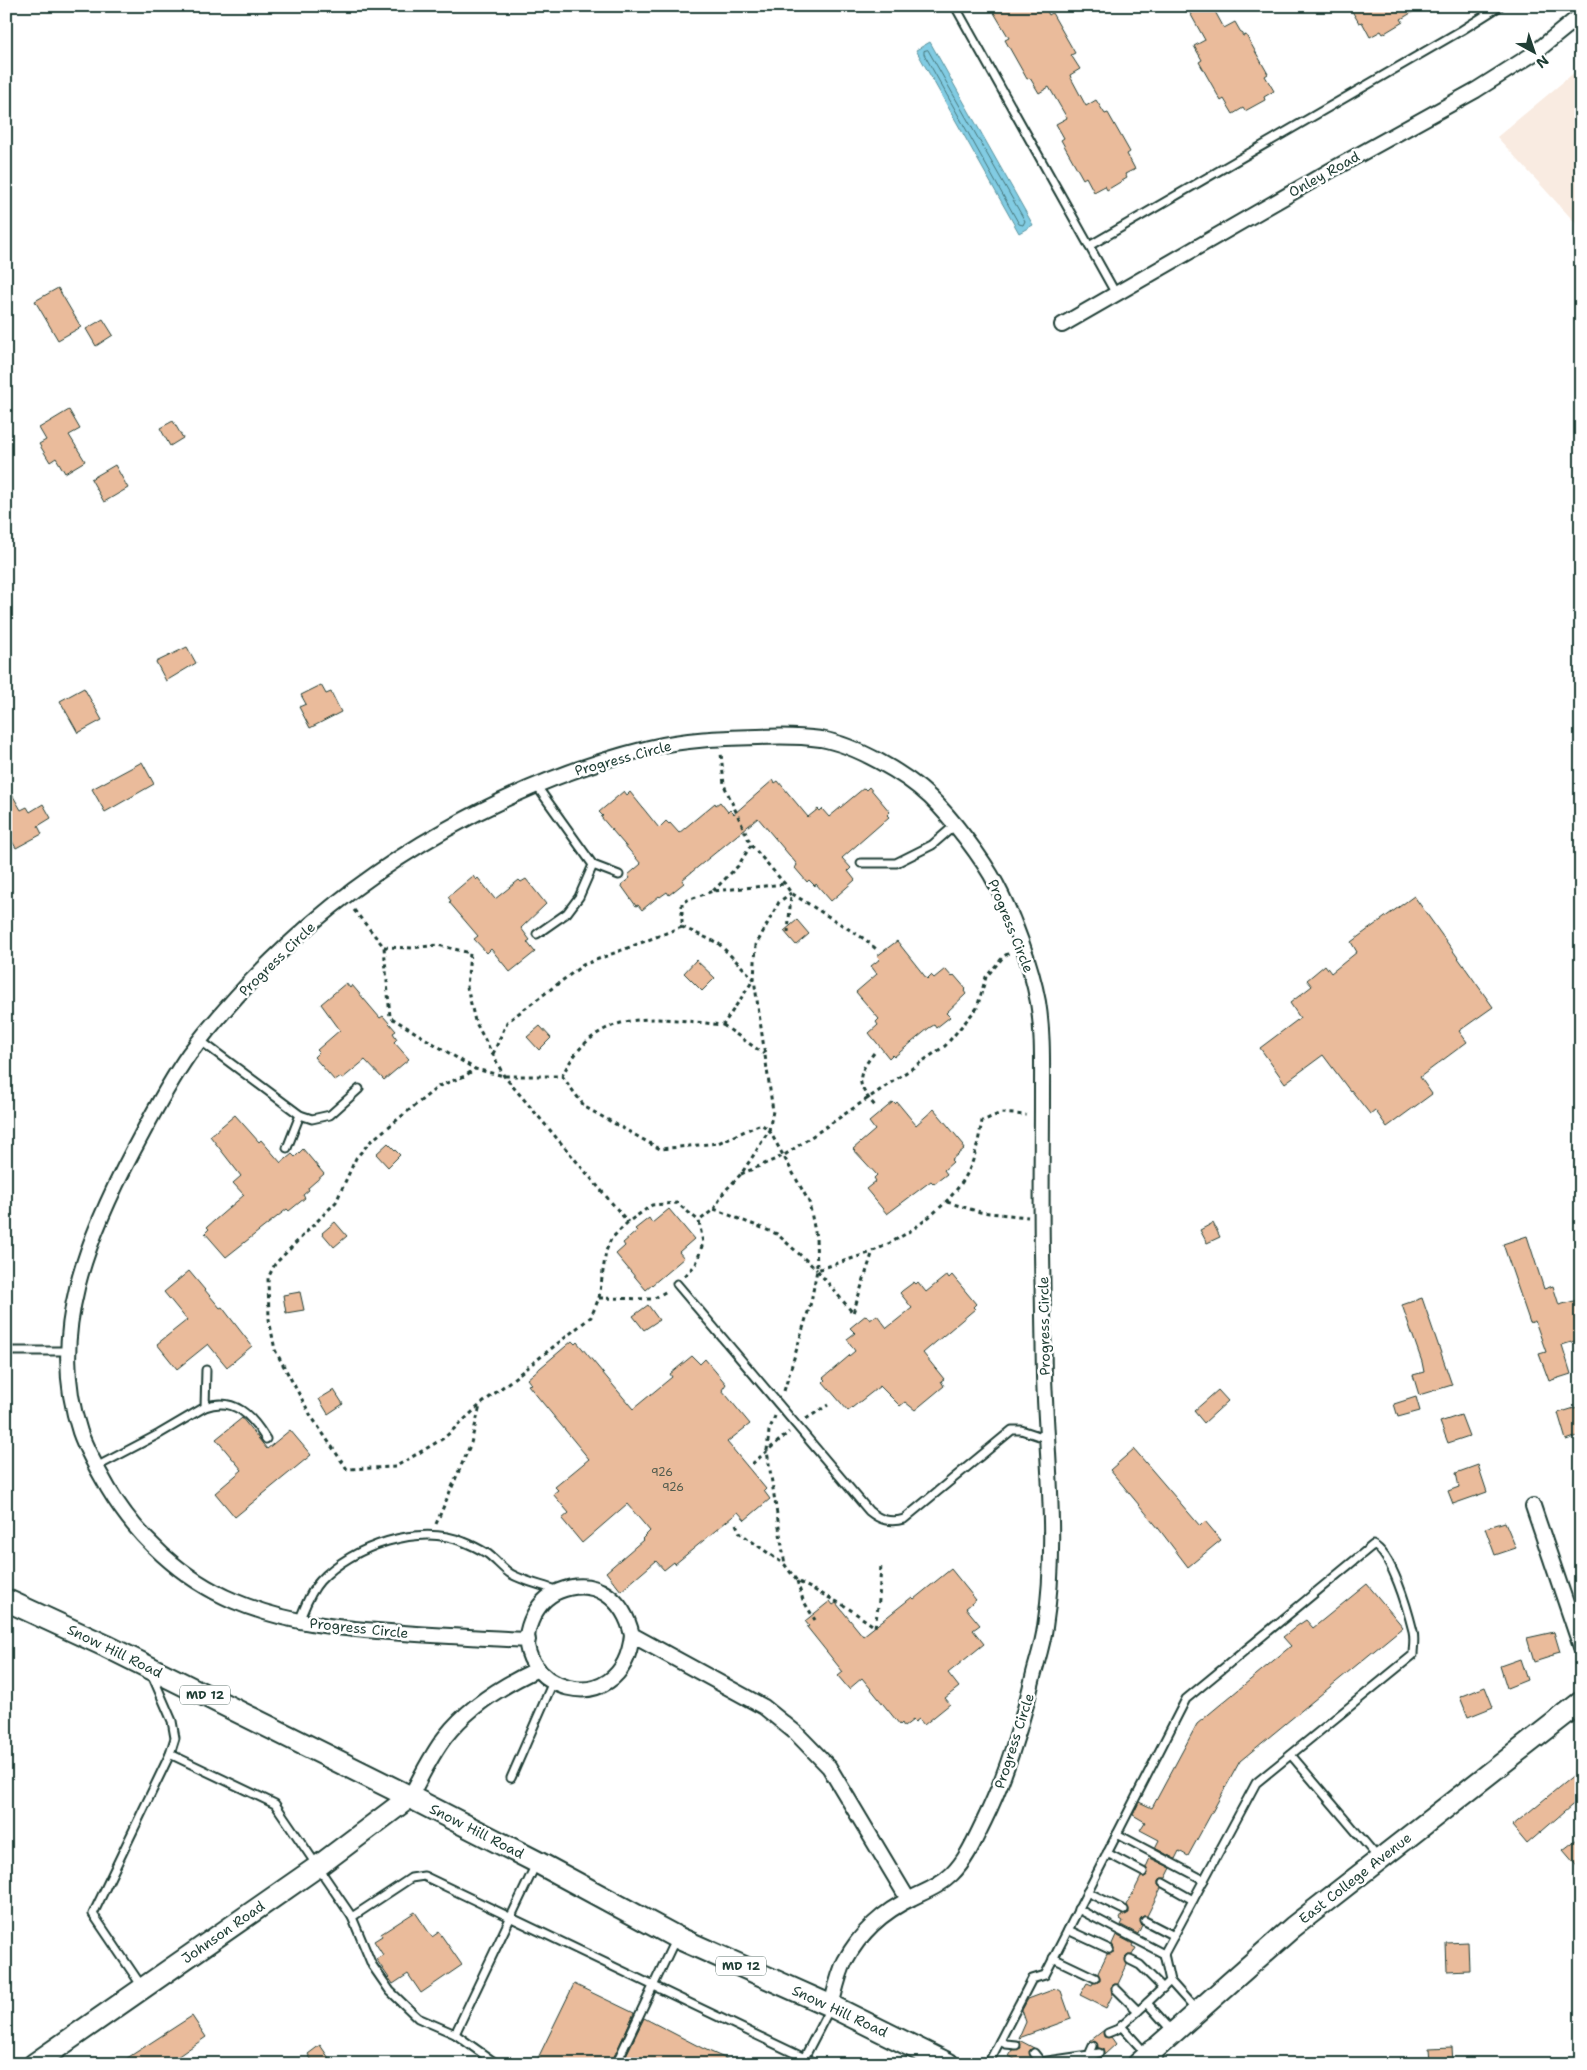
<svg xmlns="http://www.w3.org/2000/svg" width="1587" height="2070" font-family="'Shantell Sans',sans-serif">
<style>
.built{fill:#f9ebe1}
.water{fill:#82cce3;stroke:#5a939d}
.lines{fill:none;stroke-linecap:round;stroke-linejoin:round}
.shore{stroke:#47767a;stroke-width:1}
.building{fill:#eabb9b;stroke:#1f3d34}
.lane-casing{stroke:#1f3d34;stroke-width:11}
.street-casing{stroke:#1f3d34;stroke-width:18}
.secondary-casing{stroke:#1f3d34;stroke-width:24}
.primary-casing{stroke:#1f3d34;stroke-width:25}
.path{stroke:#1f3d34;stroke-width:3;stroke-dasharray:4 4;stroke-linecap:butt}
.lane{stroke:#fff;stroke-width:7}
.street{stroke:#fff;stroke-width:14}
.secondary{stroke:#fff;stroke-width:20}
.primary{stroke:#fff;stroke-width:21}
.labels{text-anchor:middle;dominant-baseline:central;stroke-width:5;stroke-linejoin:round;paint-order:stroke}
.number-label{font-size:11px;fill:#525c4e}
.shield{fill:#fff;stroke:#627771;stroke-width:1}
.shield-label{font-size:12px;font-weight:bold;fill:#1f3d34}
.street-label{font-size:14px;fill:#1f3d34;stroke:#fff}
</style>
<rect width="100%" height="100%" fill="#fff"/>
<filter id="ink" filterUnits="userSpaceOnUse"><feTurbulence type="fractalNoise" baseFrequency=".02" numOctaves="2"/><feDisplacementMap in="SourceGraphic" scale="10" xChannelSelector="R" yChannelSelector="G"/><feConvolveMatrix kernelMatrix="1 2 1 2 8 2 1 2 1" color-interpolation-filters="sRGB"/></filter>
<g filter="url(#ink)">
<!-- built -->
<polygon class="built" points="1581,67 1581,229 1497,137"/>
<!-- water -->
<polygon class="water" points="930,42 1033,225 1019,233 916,50"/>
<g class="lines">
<!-- shore -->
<polygon class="shore" points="928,50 1025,221 1023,225 1019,224 924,54 924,51"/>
</g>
<!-- building -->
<g class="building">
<polygon points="990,6 1044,6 1049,15 1052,13 1075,53 1071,55 1080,69 1070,75 1071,78 1086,106 1096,100 1105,114 1108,113 1130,152 1127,154 1135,169 1125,174 1127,178 1107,190 1105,186 1094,192 1086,177 1083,179 1061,140 1064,138 1056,124 1067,118 1049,87 1039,93 1030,78 1027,79 1005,40 1009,38"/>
<polygon points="1186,6 1212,6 1224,28 1235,22 1243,36 1246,35 1268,74 1265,76 1274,91 1264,97 1265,100 1245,111 1243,108 1233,114 1224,99 1221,101 1199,62 1202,60 1194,46 1205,40"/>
<polygon points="1349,6 1423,6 1401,19 1403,22 1383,34 1381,31 1370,37 1362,22 1359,23"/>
<polygon points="58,288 81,327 58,340 35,301"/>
<polygon points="103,319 113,335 96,346 86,329"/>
<polygon points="69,410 80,429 69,435 85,461 65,473 56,458 50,462 39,444 46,440 39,428"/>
<polygon points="173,421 183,438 170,446 160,428"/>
<polygon points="115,465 128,488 104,502 91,479"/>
<polygon points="187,647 196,663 166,681 156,662"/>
<polygon points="321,685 326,694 331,692 341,712 310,728 299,707 306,704 301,695"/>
<polygon points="84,688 102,720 78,733 60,701"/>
<polygon points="142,762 154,784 105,812 92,789"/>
<polygon points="773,780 775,783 778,781 808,817 818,809 820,811 822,809 829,817 864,788 866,790 869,787 890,812 887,815 889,817 842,858 851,868 848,871 855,880 846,888 831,901 816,884 815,886 809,880 807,882 795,868 797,865 795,862 758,818 682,880 684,883 669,895 667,892 660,897 659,896 642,910 638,905 636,906 621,885 630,878 628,875 641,864 601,817 603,816 599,812 624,791 627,795 630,792 659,828 666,821 669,824 670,823 679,833 715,803 716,805 720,802 728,812 730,810 734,814"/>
<polygon points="6,784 21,810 27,807 30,812 43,804 51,818 38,826 42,834 16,848 6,831"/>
<polygon points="473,876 476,880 478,878 495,899 519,880 521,882 526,879 546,904 521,928 530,940 527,942 535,952 510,972 491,949 487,953 474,939 478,936 449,902 451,901 448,897"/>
<polygon points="1414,896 1493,1007 1459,1031 1467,1042 1420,1077 1432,1094 1387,1127 1375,1110 1370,1114 1351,1090 1350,1091 1323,1055 1285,1083 1260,1048 1300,1018 1290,1003 1312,986 1307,980 1325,965 1331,973 1357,952 1351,942"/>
<polygon points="797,920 809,934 796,945 784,931"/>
<polygon points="897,941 927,979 931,975 934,978 945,969 952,977 954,975 966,989 964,991 966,994 946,1013 950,1017 936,1028 934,1025 929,1028 894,1057 892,1055 889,1058 869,1033 878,1025 876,1022 879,1019 856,992 877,974 871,966 880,959 877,956"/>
<polygon points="696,960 715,978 702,991 684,973"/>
<polygon points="346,983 350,988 352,985 380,1018 383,1016 396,1031 393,1033 397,1039 394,1042 409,1059 384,1080 365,1060 342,1079 341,1077 335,1081 314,1057 319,1052 317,1050 340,1030 321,1004"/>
<polygon points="540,1026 551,1038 539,1050 527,1037"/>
<polygon points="893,1102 895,1104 897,1102 916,1125 934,1109 964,1145 962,1146 964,1149 951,1160 953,1162 944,1170 947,1174 934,1184 931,1181 887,1214 866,1189 876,1181 874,1178 877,1175 853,1149 875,1130 869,1122"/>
<polygon points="235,1115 259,1142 261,1140 281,1163 292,1154 295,1157 303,1149 324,1174 308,1188 309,1190 303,1195 305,1198 289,1211 287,1209 226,1257 205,1233 209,1229 207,1227 244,1195 233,1183 241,1176 210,1136"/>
<polygon points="388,1143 400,1155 388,1167 376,1154"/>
<polygon points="669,1209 694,1239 679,1252 684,1258 646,1290 616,1254 625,1246 623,1243 637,1231 635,1229 649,1218 652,1223"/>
<polygon points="335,1222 347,1236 334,1247 322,1233"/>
<polygon points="1213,1223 1220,1237 1207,1243 1200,1230"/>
<polygon points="1527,1236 1544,1289 1553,1286 1559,1305 1581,1299 1581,1339 1562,1345 1571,1374 1549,1381 1539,1354 1546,1352 1535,1321 1530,1323 1503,1244"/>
<polygon points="189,1271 220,1308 222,1307 252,1346 227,1367 208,1344 177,1369 157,1344 187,1320 164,1292"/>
<polygon points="947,1275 949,1278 952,1275 976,1304 973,1307 975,1309 923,1353 944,1379 941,1381 944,1386 915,1410 905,1402 900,1406 880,1386 848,1411 823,1382 825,1380 823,1378 855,1351 847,1339 855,1333 850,1328 866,1315 870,1320 877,1315 887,1328 912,1308 900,1293 902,1291 914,1282 916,1284 918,1282 926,1292"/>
<polygon points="300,1292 304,1310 286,1313 283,1295"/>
<polygon points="1422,1298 1452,1385 1419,1395 1413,1375 1424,1372 1422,1362 1402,1305"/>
<polygon points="648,1305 659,1320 644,1330 633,1316"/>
<polygon points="572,1341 575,1344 577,1342 633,1409 672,1377 670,1374 692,1356 700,1364 705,1359 726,1384 722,1390 750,1424 727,1442 766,1489 764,1491 770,1499 745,1520 738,1512 675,1564 674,1562 664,1570 656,1561 621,1591 606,1572 643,1540 642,1539 650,1531 627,1504 582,1543 562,1519 569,1513 553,1494 558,1490 555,1487 589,1459 528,1385 531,1384 527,1379"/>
<polygon points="334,1390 343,1404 328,1414 319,1399"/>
<polygon points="1218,1390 1228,1401 1204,1423 1194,1411"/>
<polygon points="1416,1397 1420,1411 1398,1417 1394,1404"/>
<polygon points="1581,1406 1581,1435 1566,1440 1558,1413"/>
<polygon points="1461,1415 1469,1436 1448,1443 1440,1422"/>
<polygon points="242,1418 267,1449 290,1430 311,1455 235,1517 215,1493 242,1470 216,1439"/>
<polygon points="1134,1449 1200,1526 1205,1521 1221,1540 1188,1567 1159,1529 1110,1470"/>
<polygon points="1478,1465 1487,1492 1453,1504 1448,1491 1459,1487 1456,1473"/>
<polygon points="1505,1522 1516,1548 1495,1555 1485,1528"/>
<polygon points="951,1569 976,1600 966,1608 980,1625 973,1630 984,1644 948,1673 959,1687 945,1698 950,1704 924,1725 919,1719 915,1722 913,1720 904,1727 902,1723 900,1725 862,1678 849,1689 838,1676 843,1672 807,1627 809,1626 805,1621 830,1601 833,1605 836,1603 863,1636 912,1597 914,1599"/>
<polygon points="1367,1584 1403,1627 1240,1761 1188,1856 1179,1851 1175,1859 1155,1848 1159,1840 1140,1830 1145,1822 1133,1815 1139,1802 1152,1808 1197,1724 1291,1646 1283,1637 1297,1626 1306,1620 1313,1628"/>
<polygon points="1554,1632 1560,1652 1553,1654 1553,1656 1534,1662 1527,1638"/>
<polygon points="1520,1659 1527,1680 1507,1688 1500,1666"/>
<polygon points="1485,1687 1493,1707 1468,1717 1460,1697"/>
<polygon points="1581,1769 1581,1799 1571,1806 1527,1844 1512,1826"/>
<polygon points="1581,1836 1581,1871 1563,1850"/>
<polygon points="1150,1858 1171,1868 1166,1878 1161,1878 1158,1881 1158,1885 1161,1888 1147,1916 1143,1916 1140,1919 1142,1925 1138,1934 1121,1925 1123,1921 1120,1919 1122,1915 1129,1913 1129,1909 1127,1905 1141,1877 1145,1877 1148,1874 1146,1867"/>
<polygon points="415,1912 432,1937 439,1932 462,1965 421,1993 408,1974 393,1984 376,1959 383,1955 374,1941 382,1936 381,1934"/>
<polygon points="1116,1935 1133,1944 1132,1946 1136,1948 1132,1955 1128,1955 1125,1958 1127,1965 1118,1984 1114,1984 1111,1987 1113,1994 1106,2008 1080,1995 1087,1983 1092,1985 1093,1983 1100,1981 1100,1977 1098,1973 1107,1954 1114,1952 1114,1948 1112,1944"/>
<polygon points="1468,1942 1469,1970 1447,1971 1446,1943"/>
<polygon points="574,1984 634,2013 611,2064 549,2064 538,2058"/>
<polygon points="1055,1989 1061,1991 1071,2019 1019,2038 1026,2022 1022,2010 1028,1999"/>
<polygon points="192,2016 206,2037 167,2064 118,2064"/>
<polygon points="644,2018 702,2048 738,2064 622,2064"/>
<polygon points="1104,2030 1104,2037 1111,2037 1116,2044 1104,2055 1103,2049 1098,2048 1097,2043 1090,2041"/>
<polygon points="1019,2040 1034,2048 1029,2051 1031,2058 1028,2064 1023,2064 1009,2056 1013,2050 1021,2048"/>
<polygon points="320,2045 333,2064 314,2064 308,2054"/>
<polygon points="1452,2047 1453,2064 1430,2064 1429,2048"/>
</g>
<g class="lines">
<!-- lane casing -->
<g class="lane-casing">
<g id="lane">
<polyline points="955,6 1116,294"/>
<polyline points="1089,246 1462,30 1500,6"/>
<polyline points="536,785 593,865 579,897 567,913 537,934"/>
<polyline points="861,863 896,863 932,845 954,826"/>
<polyline points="593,865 619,875"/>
<polyline points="201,1041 300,1115 312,1119 330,1115 359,1089"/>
<polyline points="287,1148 300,1115"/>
<path d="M 677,1284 L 869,1511 C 880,1520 890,1523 904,1519 L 1012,1430 L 1021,1430 L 1048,1439"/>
<polyline points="6,1351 66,1351"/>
<path d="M 205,1407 C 234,1396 252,1416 266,1439"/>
<polyline points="96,1467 159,1434 205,1407 206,1370"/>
<path d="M 299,1621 C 305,1607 310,1592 320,1581 C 352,1546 420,1523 464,1542 C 472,1545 481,1550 488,1554 C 496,1560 503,1569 511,1574 C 525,1582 543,1585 558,1591"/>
<polyline points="152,1675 172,1721 175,1738 170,1754"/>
<polyline points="1291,1755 1379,1859"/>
<polyline points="511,1778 553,1682"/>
<polyline points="1117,1834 1204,1880"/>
<polyline points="1107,1853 1143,1872"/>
<polyline points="1163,1883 1193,1900"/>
<polyline points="1087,1892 1124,1910"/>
<polyline points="1078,1909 1164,1954"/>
<polyline points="352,1917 411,1878 424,1876 817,2064"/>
<polyline points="1145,1921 1174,1936"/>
<polyline points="1068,1930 1109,1949"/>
<polyline points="1053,1958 1095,1978"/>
<polyline points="1130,1960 1140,1965 1163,1988"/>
<polyline points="1170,1981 1196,2010"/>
<polyline points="143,1988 93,1914 170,1754 275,1804 352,1917 372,1965 390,1991 418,2018 455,2034 497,2064"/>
<polyline points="1116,1989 1138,2011"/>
<polyline points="1121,2026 1147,2055"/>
<polyline points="1108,2033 1118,2029 1147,2003"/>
<polyline points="455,2034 536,1864"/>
<polyline points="1000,2041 1006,2044 1016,2045"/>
<polyline points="1034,2053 1041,2062 1089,2055 1093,2046"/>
<polyline points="1089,2055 1098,2064"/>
<polyline points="1089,2055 1099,2053"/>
<polyline points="616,2064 675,1940"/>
<polyline points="801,2064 830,2008"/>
<path d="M 988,2064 L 1032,1979 L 1045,1975 L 1186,1699 L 1373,1545 C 1392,1553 1408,1611 1413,1631 C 1415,1639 1413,1647 1413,1655 L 1256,1783 L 1164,1954 L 1170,1981 L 1147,2003 L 1173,2032"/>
</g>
</g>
<!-- street casing -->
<g class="street-casing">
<g id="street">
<polyline points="1062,325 1333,169 1476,90 1533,54 1581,15"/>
<polyline points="1533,1506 1581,1647"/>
<path d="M 632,1635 C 622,1728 504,1687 531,1621 C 537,1607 546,1596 559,1591 C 596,1576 624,1600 632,1635 L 764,1707 L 796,1733 L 829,1767 L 908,1899"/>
<path d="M 528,1640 C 486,1638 444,1636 403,1633 C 345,1629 288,1624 234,1601 C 182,1579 137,1537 108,1488 C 98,1470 87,1452 80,1432 C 47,1334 88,1236 134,1149 C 151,1117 168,1084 189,1054 C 214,1021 242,989 272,960 C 373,860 511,782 649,748 C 685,739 722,738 758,737 C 779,736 800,736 821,739 C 855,745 905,773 930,797 C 951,817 983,859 996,884 C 1014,918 1031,964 1038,1002 C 1043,1033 1042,1064 1042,1096 C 1042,1148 1041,1200 1042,1252 C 1043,1294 1043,1336 1044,1377 C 1047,1461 1058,1544 1045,1627 C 1043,1643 1038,1658 1034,1673 C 1022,1724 1007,1774 984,1821 C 975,1839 967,1859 952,1874 C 940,1886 926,1891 912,1898 C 884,1911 860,1933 845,1961 C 838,1975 835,1991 831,2006"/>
<path d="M 410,1797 C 421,1777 431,1755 445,1737 C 469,1706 503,1685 538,1669"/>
</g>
</g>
<!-- secondary casing -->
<g class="secondary-casing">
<g id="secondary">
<polyline points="34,2064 317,1867 410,1797"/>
<polyline points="1138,2064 1293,1927 1581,1702"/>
</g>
</g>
<!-- primary casing -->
<g class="primary-casing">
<g id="primary">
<polyline points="6,1600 106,1646 410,1797 537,1862 676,1937 831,2006 948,2064"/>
<polyline points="1148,2064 1153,2050"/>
</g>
</g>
<!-- path -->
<g class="path">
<polyline points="751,845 785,884 791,893 866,940 876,949"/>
<polyline points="713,891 738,866 751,845 724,785 721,753"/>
<polyline points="354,910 384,947 390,1017 475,1069"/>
<polyline points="682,927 718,943 754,979 773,1111 769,1130 755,1153 741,1174 724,1192 714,1209 699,1221"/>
<polyline points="788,933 791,894"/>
<polyline points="384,947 412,948 438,945 470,953 467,987 475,1021 504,1076 628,1222"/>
<polyline points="723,1025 764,1054"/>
<path d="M 874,1053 C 856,1076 856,1084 875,1106"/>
<polyline points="493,1054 507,1022 583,965 682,927 682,902 713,891 785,884"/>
<path d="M 562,1076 L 585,1107 L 660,1149 L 718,1143 L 761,1124 L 769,1130 L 809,1202 L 816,1237 L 817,1270 L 853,1313 L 873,1251 C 907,1237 953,1204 969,1170 C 976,1155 979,1137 982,1121 L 1001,1113 L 1026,1115"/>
<polyline points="741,1174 783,1156 945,1046 977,1008 986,977 1004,956 1009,953"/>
<polyline points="947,1202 980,1212 1028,1217"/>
<polyline points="714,1209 777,1234 817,1270"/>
<path d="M 685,1276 L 696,1264 L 703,1243 L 699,1221 L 677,1203 L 652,1205 L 628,1222 L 611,1239 L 606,1251 L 599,1298 L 591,1317 L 480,1405 L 444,1438 L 395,1467 L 347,1469 L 311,1416 L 275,1350 L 269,1319 L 268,1278 L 275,1264 L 336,1202 L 356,1158 L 371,1141 L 439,1086 L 465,1076 L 475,1069 L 504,1076 L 562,1076 C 598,1004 656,1018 723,1025 L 754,979 L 756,945 L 779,902 L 791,893"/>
<polyline points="599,1298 653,1299 667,1291"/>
<polyline points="784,1391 811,1302 817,1270 872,1252"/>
<polyline points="775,1416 769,1431 767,1451 785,1565"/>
<polyline points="806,1419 828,1405"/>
<polyline points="752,1464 789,1432"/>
<polyline points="436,1524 471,1443 480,1406"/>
<polyline points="736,1524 740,1533 785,1565 797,1581 845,1606 875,1627 879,1600 881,1564"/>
<polyline points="797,1581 803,1600 815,1620"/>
</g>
<!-- lane -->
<use href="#lane" class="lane"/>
<!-- street -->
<use href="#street" class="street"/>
<!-- secondary -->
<use href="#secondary" class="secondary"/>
<!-- primary -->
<use href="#primary" class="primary"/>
</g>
</g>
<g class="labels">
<!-- number labels -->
<g class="number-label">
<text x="662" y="1472">926</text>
<text x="673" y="1487">926</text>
</g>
<!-- shield labels -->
<g class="shield">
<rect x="180" y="1685.5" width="50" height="19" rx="4"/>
<rect x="716" y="1956.5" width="50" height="19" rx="4"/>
</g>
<g class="shield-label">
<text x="205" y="1695">MD 12</text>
<text x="741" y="1966">MD 12</text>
</g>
<!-- street labels -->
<g class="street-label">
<text transform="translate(1324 174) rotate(-29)">Onley Road</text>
<text transform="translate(623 758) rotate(-15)">Progress Circle</text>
<text transform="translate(1011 926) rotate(68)">Progress Circle</text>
<text transform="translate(277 959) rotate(-44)">Progress Circle</text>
<text transform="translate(1044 1326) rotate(-91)">Progress Circle</text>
<text transform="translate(359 1628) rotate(6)">Progress Circle</text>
<text transform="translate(115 1651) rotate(26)">Snow Hill Road</text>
<text transform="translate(1014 1741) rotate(-72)">Progress Circle</text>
<text transform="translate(477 1831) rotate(27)">Snow Hill Road</text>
<text transform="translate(1355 1878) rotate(-38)">East College Avenue</text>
<text transform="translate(223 1932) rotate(-35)">Johnson Road</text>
<text transform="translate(840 2011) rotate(25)">Snow Hill Road</text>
</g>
</g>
<!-- margin -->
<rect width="1587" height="2070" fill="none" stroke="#fff" stroke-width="25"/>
<rect x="12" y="12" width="1562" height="2045" fill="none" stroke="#1f3d34" stroke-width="2" filter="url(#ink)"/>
<!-- north arrow -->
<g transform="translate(1534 52) rotate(140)" stroke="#ffffff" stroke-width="4" paint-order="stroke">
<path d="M0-4L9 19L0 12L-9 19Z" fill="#1f3d34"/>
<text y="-8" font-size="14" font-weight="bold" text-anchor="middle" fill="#1f3d34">N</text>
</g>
</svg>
